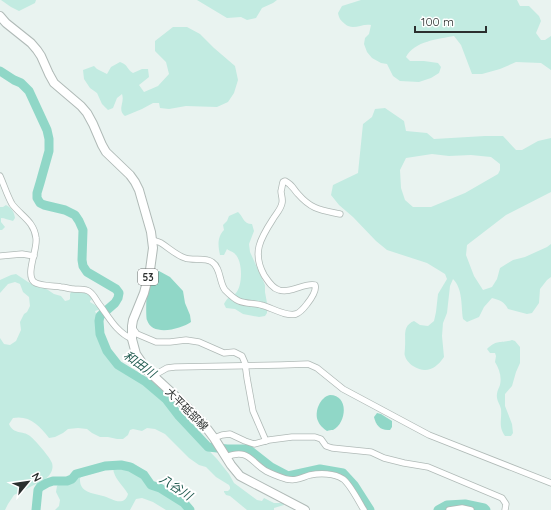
<svg xmlns="http://www.w3.org/2000/svg" width="551" height="510" font-family="Quicksand,'Noto Sans JP',sans-serif">
<style>
.green{fill:#c2ebe1;fill-rule:evenodd}
.water{fill:#90d7c7}
.lines{fill:none;stroke-linecap:round;stroke-linejoin:round}
.river{stroke:#90d7c7;stroke-width:9}
.minor-casing{stroke:#b0bab7;stroke-width:7}
.primary-casing{stroke:#b0bab7;stroke-width:10}
.minor{stroke:#fff;stroke-width:5.5}
.primary{stroke:#fff;stroke-width:8}
.labels{text-anchor:middle;dominant-baseline:central;stroke-width:4;stroke-linejoin:round;paint-order:stroke}
.shield{fill:#fff;stroke:#6b6d6d;stroke-width:1}
.shield-label{font-size:10px;font-weight:bold;fill:#2b2f2e}
.street-label{font-size:11px;fill:#2b2f2e;stroke:#fff}
.water-label{font-size:12px;font-style:italic;fill:#225c51;stroke:#fff}
</style>
<rect width="100%" height="100%" fill="#e9f3f0"/>
<!-- green -->
<g class="green">
<polygon points="1,0 36,0 35,3 19,11 11,7"/>
<polygon points="197,0 277,0 273,3 262,8 256,18 247,20 241,17 227,18"/>
<path d="M 361,0 L 517,0 L 520,6 L 529,6 L 539,16 L 541,21 L 536,33 L 541,40 L 545,40 L 551,36 L 551,70 L 541,63 L 516,62 L 500,69 L 482,74 L 472,74 L 461,45 L 454,36 C 439,39 414,41 406,57 L 410,61 L 424,61 L 438,63 L 441,67 L 439,73 L 431,78 L 419,82 L 400,81 L 393,76 L 387,64 L 381,63 L 372,58 L 367,52 L 364,44 L 365,38 L 369,34 L 371,25 C 362,23 353,31 345,24 C 340,20 339,18 338,13 L 342,6 Z"/>
<path d="M 173,27 L 187,27 L 200,34 L 214,48 L 235,66 L 238,80 L 234,93 L 228,102 L 217,107 L 186,106 L 169,109 L 160,108 L 159,103 L 153,103 L 142,109 L 125,116 C 117,109 125,103 122,94 L 117,98 L 113,108 L 108,110 L 102,104 L 97,93 L 90,88 L 84,79 L 83,70 L 94,66 L 97,69 L 107,74 L 111,67 L 120,62 C 129,65 126,69 133,73 L 142,69 L 148,69 L 149,77 L 139,85 L 144,92 L 158,86 L 169,74 L 166,62 L 155,51 L 155,41 Z"/>
<path d="M 385,108 L 404,121 L 406,131 L 427,133 L 434,139 L 485,136 L 503,136 L 516,150 L 522,150 L 538,141 L 551,138 L 551,192 L 506,215 L 467,245 L 466,255 L 474,276 L 483,290 L 492,287 L 497,279 L 500,268 L 513,260 L 525,257 L 547,247 L 551,244 L 551,277 L 547,280 L 540,289 L 539,303 L 532,313 L 527,314 L 508,309 C 504,301 499,300 492,298 L 484,307 L 479,317 L 467,322 L 463,319 C 461,306 463,289 453,279 L 450,286 L 447,313 L 443,323 L 442,336 L 444,357 C 436,369 426,374 413,366 C 410,364 406,360 405,356 C 404,354 405,351 405,347 C 406,336 402,326 414,321 L 420,325 L 428,326 L 434,321 L 436,312 L 438,294 L 447,279 L 445,274 L 427,263 L 387,250 L 376,241 L 353,217 L 339,205 L 331,195 L 333,185 L 358,173 L 363,124 L 372,117 L 375,109 ZM 432,154 L 449,156 L 471,155 L 491,157 L 500,164 L 500,170 L 498,174 L 465,193 L 431,207 L 413,207 L 405,200 L 401,188 L 400,170 L 406,158 Z"/>
<path d="M 6,205 C 12,208 14,212 15,218 L 13,221 C 8,220 5,218 1,218 L 1,222 L 5,227 L 2,230 L 0,230 L 0,207 L 3,207 Z"/>
<path d="M 238,212 C 243,216 243,224 252,224 L 254,231 L 249,244 L 250,252 L 265,285 L 265,292 L 267,303 L 267,313 L 265,316 L 259,317 L 243,314 L 235,309 L 226,308 L 224,304 C 229,295 229,299 235,294 C 243,287 243,261 235,254 C 234,252 229,251 227,249 L 224,255 L 220,255 C 218,246 217,237 224,230 L 223,225 L 227,221 L 229,216 Z"/>
<path d="M 16,274 L 28,282 L 38,286 L 45,288 L 54,294 L 61,296 L 65,301 L 69,300 L 70,299 L 70,294 L 71,292 C 80,291 87,291 93,298 L 90,301 L 90,302 L 100,308 L 102,310 L 101,312 L 98,310 L 95,311 L 97,316 L 95,322 L 98,326 L 97,332 L 100,344 L 104,351 L 116,366 L 142,381 L 160,397 L 183,424 L 217,459 L 229,474 L 234,483 L 257,500 L 262,501 L 264,498 L 274,503 L 282,503 L 284,504 L 284,505 L 274,508 L 274,510 L 247,510 L 230,496 L 226,495 L 224,492 L 224,491 L 228,491 L 230,489 L 230,487 L 229,485 L 216,477 L 206,467 L 199,465 L 189,458 L 165,434 L 155,429 L 147,428 L 142,431 L 133,429 L 130,430 L 128,435 L 123,439 L 117,439 L 108,437 L 100,437 L 92,433 L 87,429 L 78,428 L 68,429 L 63,433 L 55,437 L 49,438 C 39,425 29,415 13,418 L 9,424 C 14,435 22,430 30,436 C 35,440 50,457 52,463 C 54,470 50,476 44,480 L 14,495 L 8,504 L 5,510 L 0,510 L 0,338 L 4,344 L 10,345 L 16,341 L 21,330 L 20,322 L 24,314 L 27,312 L 30,306 L 29,297 L 23,292 L 20,284 L 15,282 L 8,284 L 0,293 L 0,280 L 11,275 Z"/>
<path d="M 512,340 L 515,341 L 520,347 L 520,363 L 516,372 L 512,386 L 505,394 L 505,406 L 512,424 L 513,433 L 511,436 L 505,436 C 498,426 502,421 501,409 C 500,404 496,400 497,394 C 497,391 499,388 500,385 C 502,376 499,369 495,362 L 496,356 L 495,353 L 490,353 L 487,349 C 498,339 500,344 512,340 Z"/>
<path d="M 122,463 L 133,463 L 145,471 L 151,483 L 154,485 L 159,486 L 172,496 L 183,501 L 190,510 L 166,510 L 153,502 L 142,498 L 136,499 L 130,510 L 55,510 L 59,506 L 60,500 L 56,492 L 57,486 L 62,481 L 74,474 L 100,464 L 100,468 C 94,477 88,472 80,478 C 79,493 93,493 103,496 C 111,498 124,508 128,494 C 123,485 114,479 113,468 L 116,465 Z"/>
</g>
<!-- water -->
<g class="water">
<path d="M 159,271 L 170,277 L 183,291 L 185,303 L 190,315 L 191,322 C 181,329 152,337 147,320 C 146,318 146,298 147,295 C 147,291 152,279 154,275 C 156,273 157,272 159,271 Z"/>
<path d="M 330,395 C 349,395 347,423 333,430 C 331,430 329,430 327,431 C 323,428 320,426 318,421 C 314,412 320,397 330,395 Z"/>
<path d="M 377,413 L 381,414 L 392,421 L 392,427 L 390,430 C 380,431 376,425 374,417 Z"/>
</g>
<g class="lines">
<!-- river -->
<g class="river">
<polyline points="0,71 14,80 21,83 29,91 47,130 49,139 49,151 40,183 37,193 37,198 40,203 44,205 65,210 75,215 79,221 83,230 82,260 83,266 87,272 116,289 119,293 118,298 115,303 100,316 99,321 100,334 107,351 118,365 146,382 166,399 179,416 208,447 227,449 248,449 271,467 288,476 320,469 343,473 354,485 370,510"/>
<polyline points="36,510 38,490 40,487 47,483 53,481 67,481 72,479 76,474 105,466 121,465 130,467 144,475 151,485 160,488 184,503 190,510"/>
<polyline points="438,510 447,505 465,504 484,508 486,510"/>
</g>
<!-- minor casing -->
<g class="minor-casing">
<g id="minor">
<path d="M 0,176 C 4,185 7,195 12,204 C 21,216 34,221 36,238 C 38,249 25,274 34,282 C 39,286 54,286 61,287 C 65,287 69,289 73,289 C 78,290 85,288 90,292 C 94,295 96,300 99,304 C 109,317 116,332 132,339"/>
<path d="M 153,240 C 156,241 159,242 161,243 C 169,248 176,255 185,258 C 193,261 205,257 212,262 C 221,268 219,282 225,290 C 229,294 234,299 239,301 C 246,304 254,303 261,305 C 271,307 285,317 296,314 C 301,312 304,308 307,304 C 311,299 317,291 315,285 C 305,282 291,294 279,290 C 272,288 268,281 264,275 C 252,253 260,239 273,219 C 276,214 281,209 282,203 C 283,199 281,195 281,191 C 282,188 282,185 283,182 L 285,181 C 293,185 293,189 298,194 C 312,210 321,210 340,214"/>
<polyline points="0,256 22,254 34,256"/>
<polyline points="132,327 137,334 156,342 170,342 186,340 199,342 224,353 234,352 242,356 245,363 247,378 253,411 266,441"/>
<polyline points="153,376 167,368 175,367 281,365 308,364 317,368 343,389 429,435 551,483"/>
<polyline points="214,438 222,435 230,434 245,441 254,444 269,440 292,437 315,437 321,439 326,446 332,448 371,452 384,458 404,463 428,467 502,498 506,504 505,510"/>
<path d="M 226,457 C 248,448 250,461 266,471 C 272,474 280,477 286,479 C 297,481 300,478 310,475 C 320,473 334,473 343,479 C 350,484 359,502 364,510"/>
<polyline points="449,510 462,508 471,510"/>
</g>
</g>
<!-- primary casing -->
<g class="primary-casing">
<polyline id="primary" points="0,16 6,23 31,43 37,50 41,56 49,74 54,83 81,106 87,113 93,124 102,145 106,152 130,175 135,182 139,190 151,232 153,248 150,270 144,293 133,320 132,326 132,339 136,354 147,370 185,405 202,422 214,438 231,465 240,476 305,510"/>
</g>
<!-- minor -->
<use href="#minor" class="minor"/>
<!-- primary -->
<use href="#primary" class="primary"/>
</g>
<g class="labels">
<!-- shield labels -->
<rect class="shield" x="138" y="269" width="20" height="16" rx="3"/>
<g class="shield-label">
<text x="148" y="277">53</text>
</g>
<!-- street labels -->
<g class="street-label">
<text transform="translate(187 409) rotate(45)">大平砥部線</text>
</g>
<!-- water labels -->
<g class="water-label">
<text transform="translate(140 364) rotate(35)">和田川</text>
<text transform="translate(176 487) rotate(33)">八谷川</text>
</g>
</g>
<!-- north arrow -->
<g transform="translate(28 482) rotate(61)" stroke="#ffffff" stroke-width="3" paint-order="stroke">
<path d="M0-3L7 15L0 10L-7 15Z" fill="#2b2f2e"/>
<text y="-6" font-size="11" font-weight="bold" text-anchor="middle" fill="#2b2f2e">N</text>
</g>
<!-- scale -->
<path d="M415 26v6h71v-6" fill="none" stroke="#2b2f2e" stroke-width="2"/>
<text x="421" y="26" font-size="12" fill="#2b2f2e" stroke="#ffffff" stroke-width="3" paint-order="stroke">100 m</text>
</svg>
